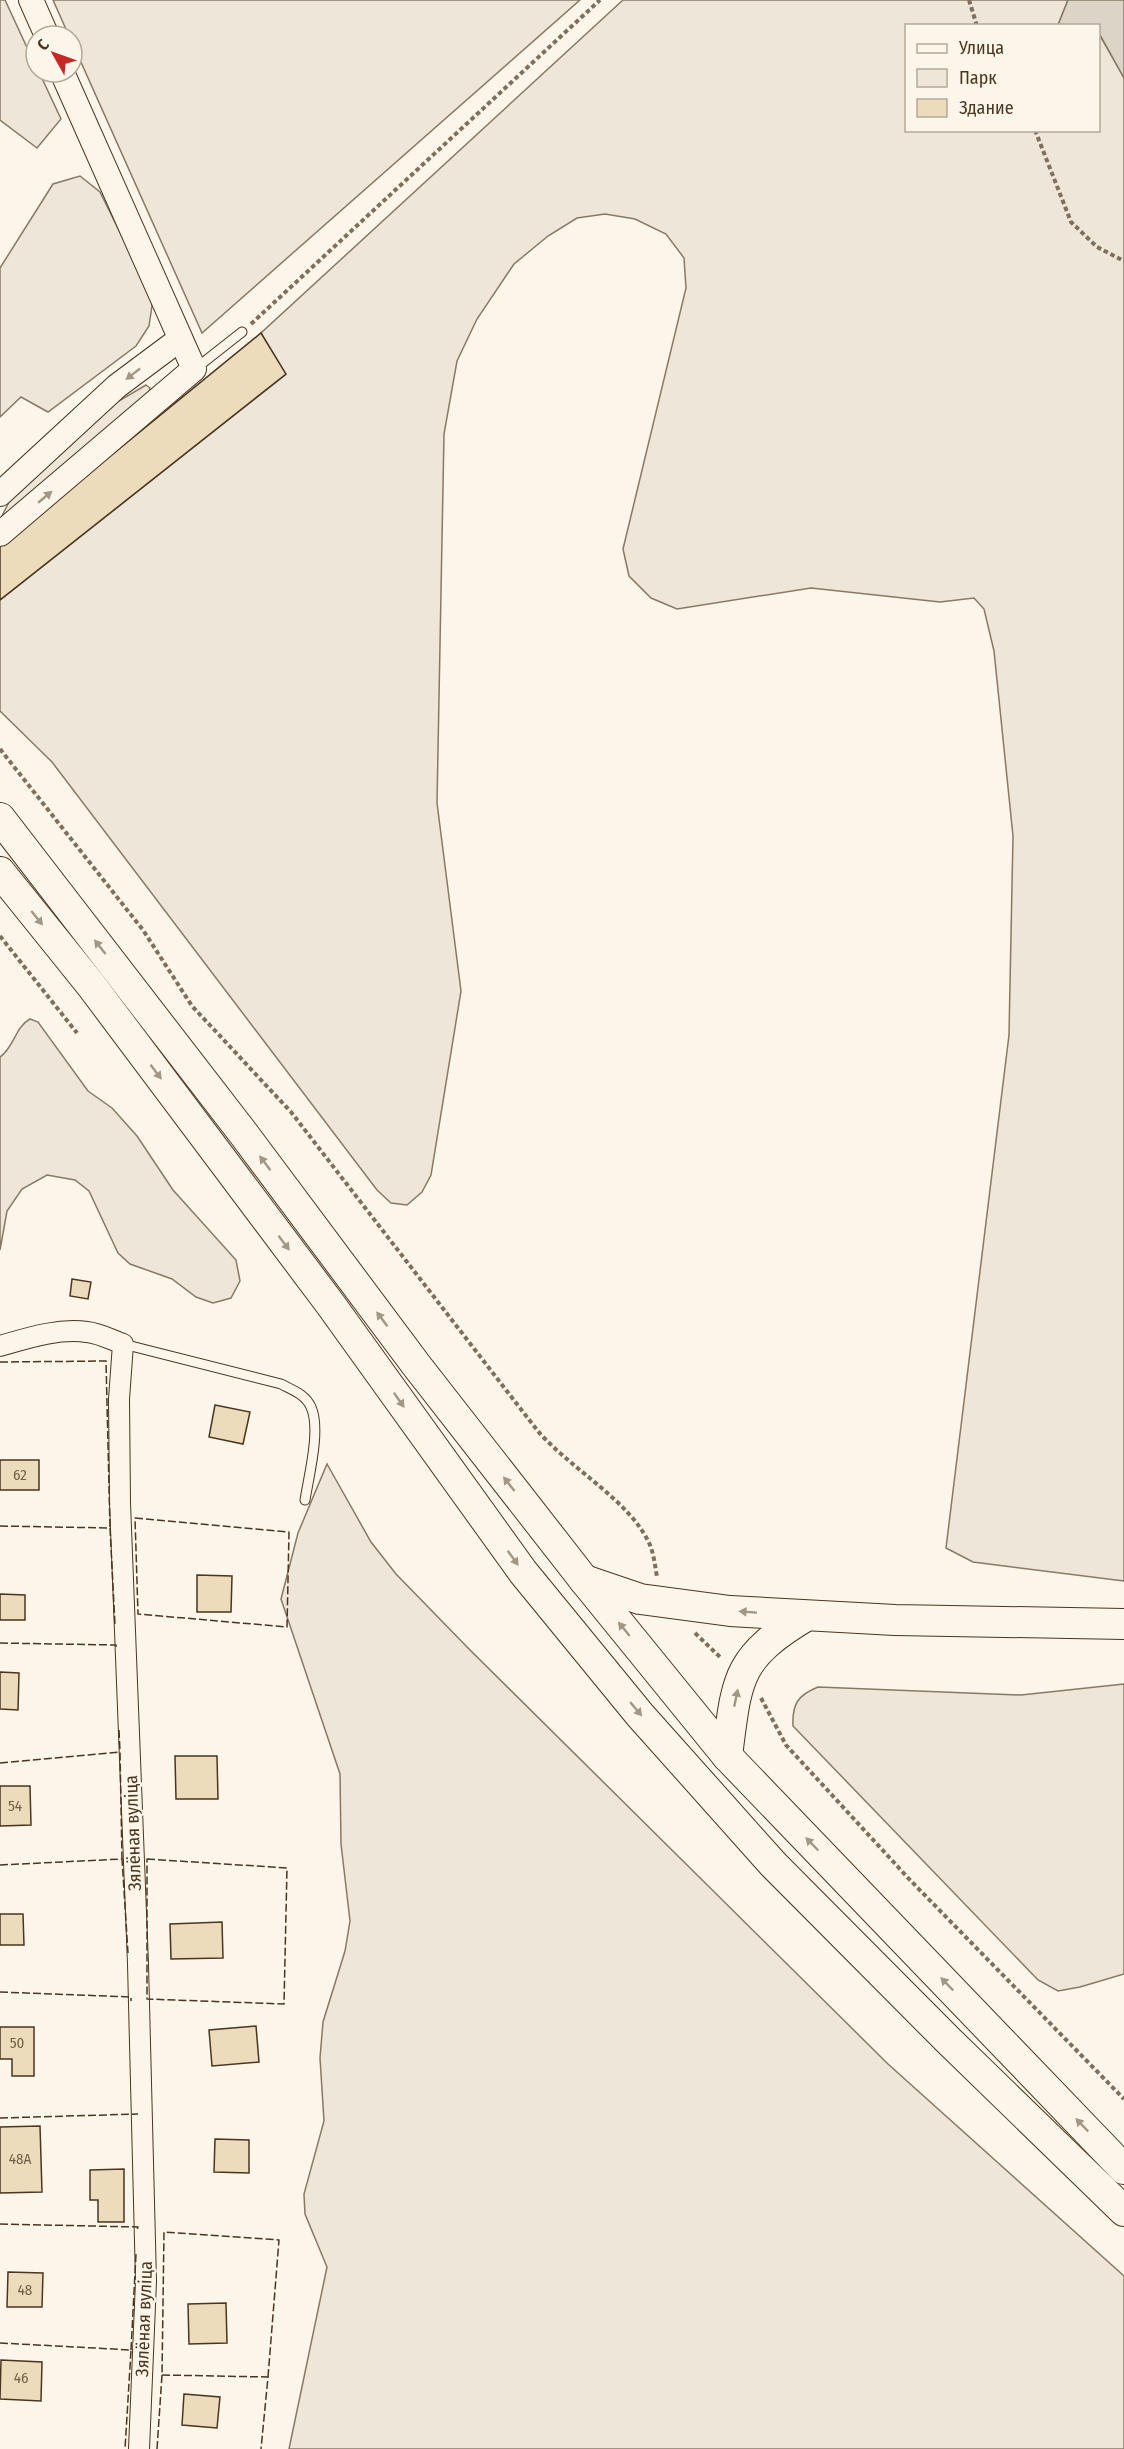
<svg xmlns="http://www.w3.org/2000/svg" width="1124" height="2449" font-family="'Fira Sans Condensed',sans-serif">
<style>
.green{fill:#ede6d9;stroke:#887966;stroke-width:1.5}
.water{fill:#dcd4c6;stroke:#887966;stroke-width:1.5}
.building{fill:#ecdcbc;stroke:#4a3520;stroke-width:1.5}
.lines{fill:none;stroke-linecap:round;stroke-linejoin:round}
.service-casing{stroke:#4a3520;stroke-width:11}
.minor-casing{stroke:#4a3520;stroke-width:22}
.tertiary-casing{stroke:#4a3520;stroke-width:26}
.primary-casing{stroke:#4a3520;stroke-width:32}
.path{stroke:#7f6f5c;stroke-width:4;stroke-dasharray:4.5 3;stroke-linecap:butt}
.service{stroke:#fbf6e9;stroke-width:9}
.minor{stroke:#fbf6e9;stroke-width:20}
.tertiary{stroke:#fbf6e9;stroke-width:24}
.primary{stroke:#fbf6e9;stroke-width:30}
.fence{stroke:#4a3520;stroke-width:1.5;stroke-dasharray:8 3;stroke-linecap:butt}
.oneway{fill:#a29684}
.labels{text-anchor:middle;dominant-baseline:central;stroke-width:4.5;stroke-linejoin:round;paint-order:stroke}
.number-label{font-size:15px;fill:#725f47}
.street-label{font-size:18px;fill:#4a3520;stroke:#fbf6e9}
</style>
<rect width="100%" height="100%" fill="#fbf6e9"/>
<!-- green -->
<g class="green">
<polygon points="0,0 5,0 36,67 36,72 39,72 61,119 37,148 0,120"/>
<polygon points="53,0 580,0 202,333 72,42 72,36 69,36"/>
<polygon points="623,0 1068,0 1058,25 906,26 906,130 1098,130 1099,34 1124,78 1124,1581 973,1562 946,1548 1009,1035 1013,836 994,651 984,609 974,598 940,602 811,588 677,609 651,598 629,576 623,549 686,288 684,258 666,234 635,219 605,214 577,218 548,236 514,264 477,319 457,361 444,434 437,803 461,991 431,1175 422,1192 407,1205 391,1203 377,1190 52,762 0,711 0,600 285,375 261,333"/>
<polygon points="80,176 100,192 153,299 149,326 136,346 48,412 21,397 0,417 0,268 53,184"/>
<polygon points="146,385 150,388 149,393 5,518 2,516 9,502 117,402"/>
<path d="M 30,1019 L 38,1022 L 88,1091 L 112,1108 L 137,1136 L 173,1190 L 236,1260 L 240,1281 L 231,1298 L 213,1303 L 196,1297 L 172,1279 L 130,1264 L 118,1253 L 89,1191 L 75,1180 L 47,1175 L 22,1189 L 7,1211 L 0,1250 L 0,1057 C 14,1048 15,1027 30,1019 Z"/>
<polygon points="327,1464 371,1542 396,1574 470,1650 888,2064 1124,2276 1124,2449 289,2449 327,2267 305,2214 304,2194 324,2121 320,2058 323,2022 345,1951 350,1921 341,1844 340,1774 281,1599 298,1533"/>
<path d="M 1124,1684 L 1124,1974 L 1080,1987 L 1058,1991 L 1038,1980 L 793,1726 C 792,1704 798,1695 818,1687 L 1021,1695 Z"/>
</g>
<!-- water -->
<polygon class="water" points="1068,0 1124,0 1124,78 1099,33 1098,26 1058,25"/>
<!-- building -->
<g class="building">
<polygon points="261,333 286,374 0,600 0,546"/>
<polygon points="72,1279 91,1282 88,1299 70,1296"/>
<polygon points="215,1405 250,1412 243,1444 209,1437"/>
<rect x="0" y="1460" width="39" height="30"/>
<polygon points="197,1575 232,1576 231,1612 197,1612"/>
<polygon points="0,1594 25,1595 25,1620 0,1620"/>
<polygon points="0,1672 19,1673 18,1710 0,1709"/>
<polygon points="175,1756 217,1756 218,1799 176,1799"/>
<polygon points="0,1786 30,1786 31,1825 0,1826"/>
<polygon points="0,1914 23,1914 24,1945 0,1945"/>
<polygon points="222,1922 223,1958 171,1959 170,1924"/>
<polygon points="256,2026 259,2062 212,2066 209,2030"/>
<polygon points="0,2027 34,2027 34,2076 12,2076 12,2059 0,2059"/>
<polygon points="40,2126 42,2192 0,2193 0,2127"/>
<polygon points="215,2139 249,2140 249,2173 214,2172"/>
<polygon points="124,2169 124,2222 98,2222 98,2200 90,2200 90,2170"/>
<polygon points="8,2272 43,2273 42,2307 7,2307"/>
<polygon points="226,2303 227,2343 189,2344 188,2304"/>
<polygon points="1,2360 42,2362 41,2401 0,2399"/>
<polygon points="184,2394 220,2397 217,2428 182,2425"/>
</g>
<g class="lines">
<!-- service casing -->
<g class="service-casing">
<g id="service">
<polyline points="195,369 242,332"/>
<path d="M 123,1344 L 281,1384 C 292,1390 305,1394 311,1407 C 321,1429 309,1475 305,1500"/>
</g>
</g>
<!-- minor casing -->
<g class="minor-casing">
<path id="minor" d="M 0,1346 C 28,1338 58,1328 87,1332 C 99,1333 112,1340 123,1344 L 119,1399 L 120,1503 L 138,1964 L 146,2281 L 139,2449"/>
</g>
<!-- tertiary casing -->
<g class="tertiary-casing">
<g id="tertiary">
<polyline points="31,0 47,36"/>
<polyline points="0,494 117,386 180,339"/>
<polyline points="0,534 194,369 62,72"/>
</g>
</g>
<!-- primary casing -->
<g class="primary-casing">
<g id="primary">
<polyline points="0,818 243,1133 417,1366 584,1580 727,1756 1124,2169"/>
<polyline points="0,872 91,985 331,1305 523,1572 640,1715 773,1864 949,2041 1124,2211"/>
<polyline points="584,1580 640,1599 730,1611 895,1620 1124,1624"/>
<path d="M 727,1756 C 737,1678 736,1658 806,1616"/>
</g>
</g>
<!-- path -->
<g class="path">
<polyline points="969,0 977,26"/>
<polyline points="1035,130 1071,222 1097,247 1124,261"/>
<polyline points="251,324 600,0"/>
<path d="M 0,749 L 143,930 L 192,1006 L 291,1112 L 537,1430 C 569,1468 631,1501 650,1545 C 654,1555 655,1566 657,1577"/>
<polyline points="0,936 77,1033"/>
<polyline points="695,1633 722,1659"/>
<polyline points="761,1698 786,1745 910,1880 1124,2099"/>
</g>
<!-- service -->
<use href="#service" class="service"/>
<!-- minor -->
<use href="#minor" class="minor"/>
<!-- tertiary -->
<use href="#tertiary" class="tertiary"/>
<!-- primary -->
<use href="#primary" class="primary"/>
<!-- fence -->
<g class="fence">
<polyline points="0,1362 106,1361 110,1528"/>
<polygon points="135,1518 289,1532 287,1627 138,1614"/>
<polyline points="0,1526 110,1528 115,1625"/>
<polyline points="0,1643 116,1645 116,1649"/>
<polyline points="119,1730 120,1752"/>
<polyline points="0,1763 120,1752 122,1859"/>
<polygon points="147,1859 287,1868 284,2004 147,1999"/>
<polyline points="0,1865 122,1859 128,1953"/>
<polyline points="0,1992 131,1997 131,2001"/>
<polyline points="0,2118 138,2114"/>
<polyline points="0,2224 138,2227 137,2230"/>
<polyline points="0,2343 131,2350 125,2449"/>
<polyline points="131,2350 136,2254"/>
<polyline points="162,2375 268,2377 261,2449"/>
<polyline points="157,2449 162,2375 164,2232 279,2240 268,2377"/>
</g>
</g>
<!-- one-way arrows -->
<defs><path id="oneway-solid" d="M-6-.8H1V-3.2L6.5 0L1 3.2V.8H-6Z" transform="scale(1.5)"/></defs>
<g class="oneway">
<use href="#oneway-solid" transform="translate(133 374) rotate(142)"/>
<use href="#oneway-solid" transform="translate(45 497) rotate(-40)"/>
<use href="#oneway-solid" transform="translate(37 918) rotate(51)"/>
<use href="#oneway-solid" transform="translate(100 947) rotate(-128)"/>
<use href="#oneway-solid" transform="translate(156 1072) rotate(53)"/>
<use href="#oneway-solid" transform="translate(265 1163) rotate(-127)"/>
<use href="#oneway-solid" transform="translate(284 1243) rotate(53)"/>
<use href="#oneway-solid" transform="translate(382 1319) rotate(-127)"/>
<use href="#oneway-solid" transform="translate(399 1400) rotate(55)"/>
<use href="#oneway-solid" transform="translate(509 1484) rotate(-128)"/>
<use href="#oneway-solid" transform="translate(513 1558) rotate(54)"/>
<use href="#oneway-solid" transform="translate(748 1612) rotate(-176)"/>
<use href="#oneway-solid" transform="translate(624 1629) rotate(-129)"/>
<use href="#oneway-solid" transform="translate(736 1698) rotate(-78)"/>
<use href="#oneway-solid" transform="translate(636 1709) rotate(50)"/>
<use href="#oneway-solid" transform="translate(812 1844) rotate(-134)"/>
<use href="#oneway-solid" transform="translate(947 1984) rotate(-134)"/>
<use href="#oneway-solid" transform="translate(1082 2125) rotate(-134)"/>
</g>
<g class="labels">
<!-- number labels -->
<g class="number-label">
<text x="20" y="1475">62</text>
<text x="15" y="1806">54</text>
<text x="17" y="2043">50</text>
<text x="20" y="2159">48А</text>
<text x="25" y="2290">48</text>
<text x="21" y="2378">46</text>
</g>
<!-- street labels -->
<g class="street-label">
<text transform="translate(133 1833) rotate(-92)">Зялёная вуліца</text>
<text transform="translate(144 2319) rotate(-88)">Зялёная вуліца</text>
</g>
</g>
<!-- legend -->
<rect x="905" y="24" width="195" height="108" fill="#fbf6e9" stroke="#b4a999" stroke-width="1.5"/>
<rect x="917" y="44" width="30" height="9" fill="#fbf6e9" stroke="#b4a999" stroke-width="1.5"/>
<text x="959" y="54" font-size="18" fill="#4a3520">Улица</text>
<rect x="917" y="69" width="30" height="18" fill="#ede6d9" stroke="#b4a999" stroke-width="1.5"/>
<text x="959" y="84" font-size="18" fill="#4a3520">Парк</text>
<rect x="917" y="99" width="30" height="18" fill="#ecdcbc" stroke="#b4a999" stroke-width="1.5"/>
<text x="959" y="114" font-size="18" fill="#4a3520">Здание</text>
<!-- north arrow -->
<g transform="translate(54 54) rotate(310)"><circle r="28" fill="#fbf6e9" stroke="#b4a999" stroke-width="1.5"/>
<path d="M0-4.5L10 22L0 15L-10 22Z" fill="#c62828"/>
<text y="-9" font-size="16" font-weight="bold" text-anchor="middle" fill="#4a3520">С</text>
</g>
</svg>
